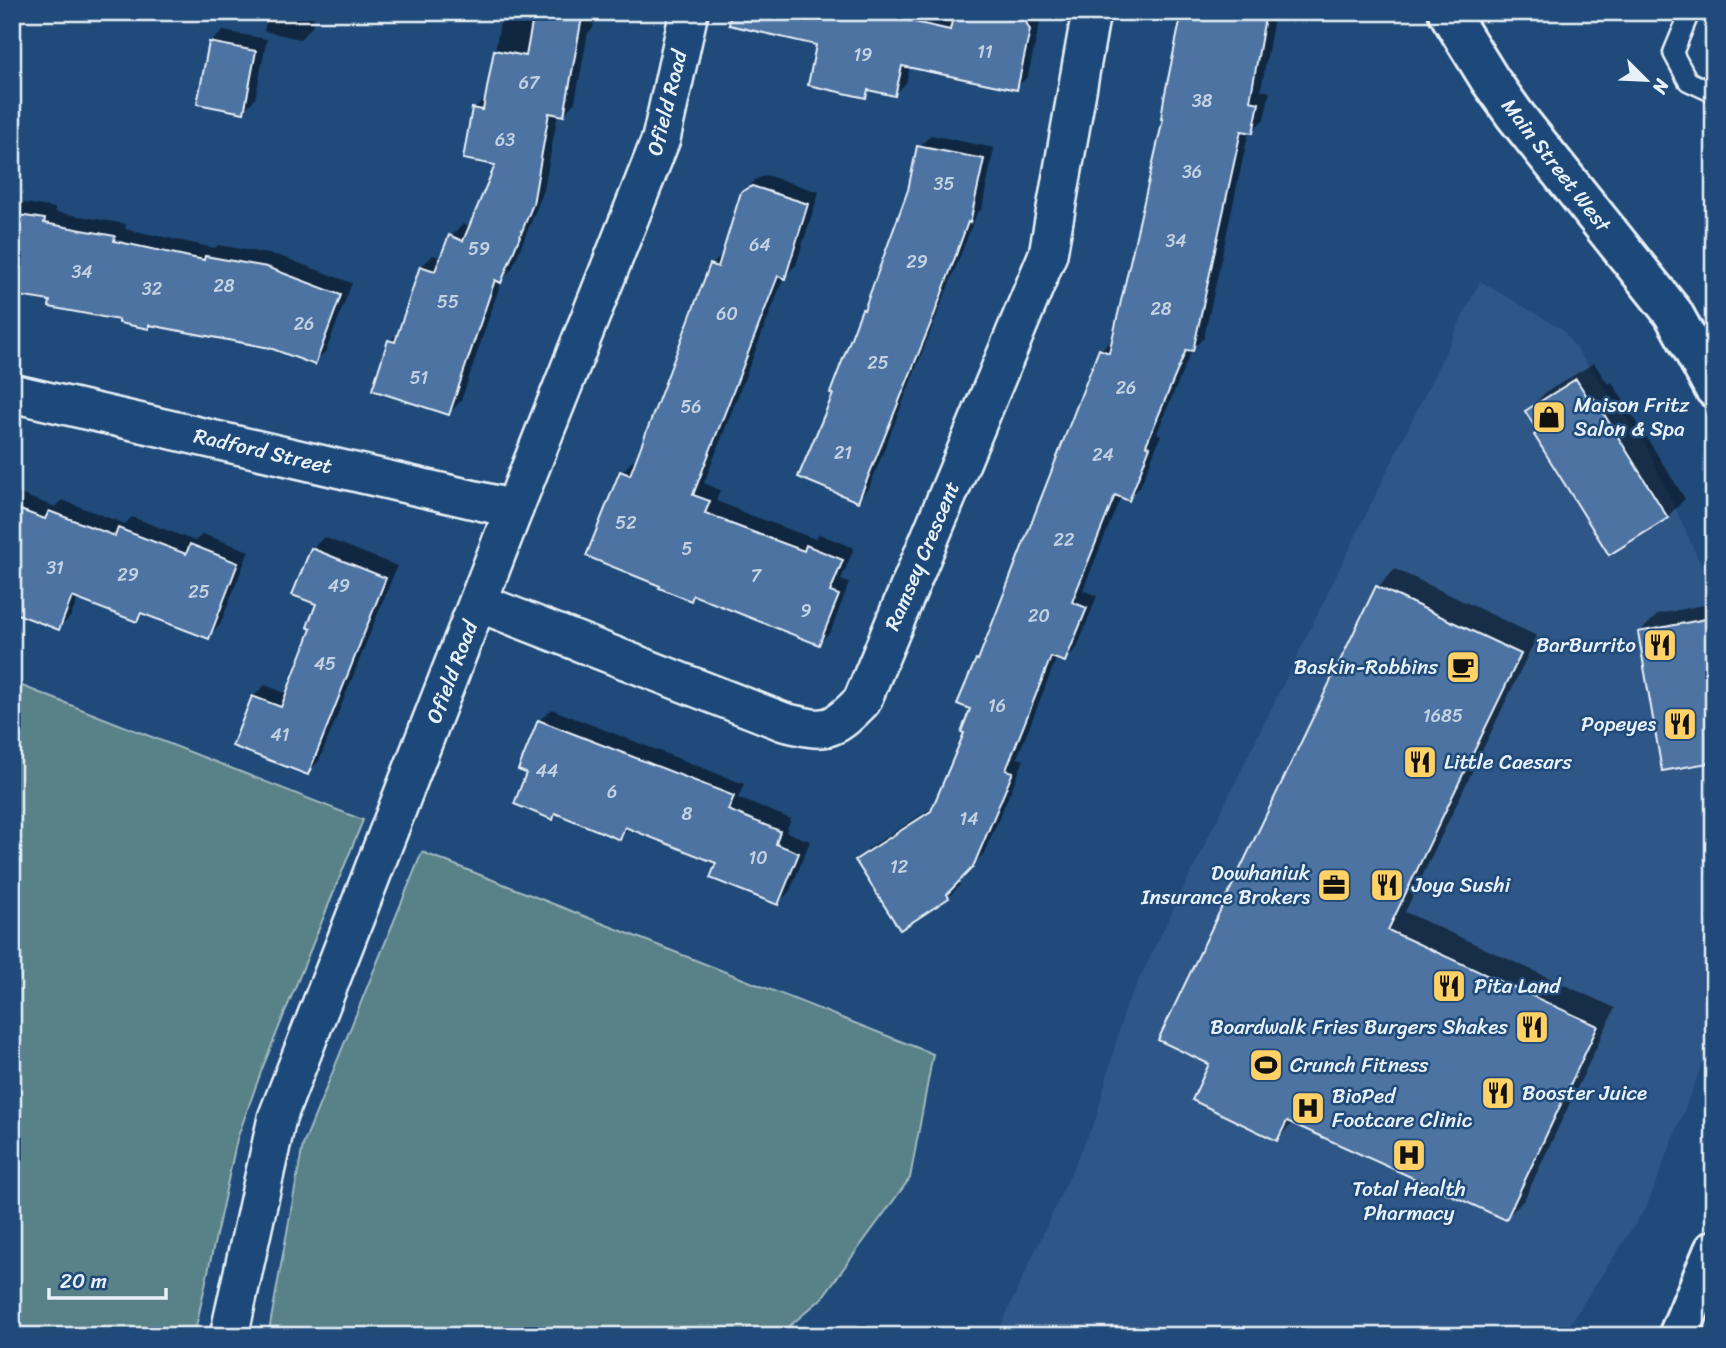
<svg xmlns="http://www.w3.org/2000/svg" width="1726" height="1348" font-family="Sriracha,sans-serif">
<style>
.built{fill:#2d5686}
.green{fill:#598188;stroke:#a0b9c0;stroke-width:2}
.shadow{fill:#0007}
.building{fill:#4e73a2;stroke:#e8f1f8;stroke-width:2}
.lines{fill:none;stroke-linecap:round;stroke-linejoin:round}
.service-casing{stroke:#e8f1f8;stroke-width:23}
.minor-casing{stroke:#e8f1f8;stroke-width:42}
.secondary-casing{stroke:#e8f1f8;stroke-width:44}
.service{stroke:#1f4a7a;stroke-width:18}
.minor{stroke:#1f4a7a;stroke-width:37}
.secondary{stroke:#1f4a7a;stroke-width:38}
.labels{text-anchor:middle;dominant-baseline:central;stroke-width:5;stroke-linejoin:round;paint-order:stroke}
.number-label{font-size:18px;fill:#c2d2e2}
.street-label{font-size:21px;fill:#e8f1f8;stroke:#1f4a7a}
.poi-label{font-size:21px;fill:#e8f1f8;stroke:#1f4a7a;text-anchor:start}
</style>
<rect width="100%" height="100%" fill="#1f4a7a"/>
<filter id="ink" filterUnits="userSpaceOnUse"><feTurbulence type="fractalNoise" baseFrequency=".0143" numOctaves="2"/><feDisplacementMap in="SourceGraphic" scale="14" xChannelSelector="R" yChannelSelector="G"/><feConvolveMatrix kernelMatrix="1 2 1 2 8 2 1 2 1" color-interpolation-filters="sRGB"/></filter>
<g filter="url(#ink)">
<!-- built -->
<polygon class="built" points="1480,281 1562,329 1645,443 1714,592 1714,1034 1647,1206 1562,1336 996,1336 1096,1118 1125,1008"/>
<!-- green -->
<g class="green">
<polygon points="12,682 363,820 262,1069 237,1139 194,1336 12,1336"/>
<polygon points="422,852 933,1054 910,1178 821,1299 778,1336 268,1336 303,1145"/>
</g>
<!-- shadow -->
<g class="shadow">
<polygon points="268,12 315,12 312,27 300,39 264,31"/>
<polygon points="502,12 596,12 593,28 588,33 575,102 564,114 558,113 544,190 512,269 502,279 461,401 449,413 390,341 401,330 421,267 433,255 442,258 451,236 463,224 471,227 498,164 474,109 487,97"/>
<polygon points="770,12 934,12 955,17 956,12 1038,12 1041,17 1028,76 1016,88 910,66 906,83 894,95 872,89 865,96 818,44"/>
<polygon points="1183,12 1275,12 1261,90 1270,92 1264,119 1252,131 1249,131 1204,338 1192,349 1157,433 1161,435 1140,487 1128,499 1121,496 1083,590 1097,596 1077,648 1065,660 1057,657 1017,758 1024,760 984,853 957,881 960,885 948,897 858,860 869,848 935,806 966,733 972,708 977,660 982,656 1100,350 1114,339 1165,118"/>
<polygon points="223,31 267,39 255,99 243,111 211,42"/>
<polygon points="931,135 994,148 982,209 977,213 869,488 858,500 835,393 864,310 867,307 910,191 919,147"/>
<polygon points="766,175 819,192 796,265 784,277 704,483 720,490 716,501 737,509 737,510 815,539 819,534 854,548 841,580 849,583 831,631 819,643 695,594 691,599 622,472 633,460 637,461 712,265 724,253 743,193 755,180"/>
<polygon points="12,201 55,208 55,212 126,224 125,229 215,248 218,245 280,256 352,283 326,351 314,363 270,346 151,324 148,327 52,299 12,293"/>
<polygon points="1594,363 1608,384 1612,382 1685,499 1667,517 1540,432 1527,411 1545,393"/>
<polygon points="12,491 55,507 62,500 125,524 132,517 195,541 203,534 249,551 220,625 208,637 145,613 137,620 78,598 71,616 59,628 12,593"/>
<polygon points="324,537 397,566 319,761 307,773 253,697 265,685 288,694 314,628 318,603 312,549"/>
<polygon points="1395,569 1537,636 1405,912 1615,1008 1524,1200 1506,1218 1294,1122 1277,1139 1212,1063 1161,1039 1378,587"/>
<polygon points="1714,603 1714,760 1640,632 1658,614"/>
<polygon points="551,709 744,784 738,798 791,819 786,832 810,841 790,891 778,903 719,862 630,827 620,837 558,813 552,818 528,772 539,721"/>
</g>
<!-- building -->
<g class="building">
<polygon points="534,12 583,12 564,116 549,113 533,204 501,283 495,280 449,415 372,390 388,340 395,342 420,266 435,271 449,235 463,241 495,165 463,159 472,108 483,110 494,50 526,56"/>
<polygon points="731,12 871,12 950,30 954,12 1009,12 1023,16 1030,30 1017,90 902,66 895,96 868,90 866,98 808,85 816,45 729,25"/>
<polygon points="1182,12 1266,12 1250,101 1259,103 1253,133 1241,131 1193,351 1186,350 1146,445 1150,447 1129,501 1115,495 1072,602 1087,608 1065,662 1051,657 1006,770 1013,772 973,867 947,894 949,898 900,930 855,860 931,811 964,733 961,732 970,709 957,704 976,659 978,660 1099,349 1109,353 1163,119 1161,119 1164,98"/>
<polygon points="209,42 256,51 244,113 197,104"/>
<polygon points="917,146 984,159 970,223 968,222 933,318 858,502 798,477 833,394 830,393 862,309 864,310 908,190"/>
<polygon points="752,186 808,204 785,279 778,276 693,495 710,501 705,513 727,521 726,522 804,551 806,545 843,560 830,592 839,595 819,645 693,595 691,601 659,588 660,586 586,556 620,471 630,475 710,264 718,267 741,192"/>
<polygon points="12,214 45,219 44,223 115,236 114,241 204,260 205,256 267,267 341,295 315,365 270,348 149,325 149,329 119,323 119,320 49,307 50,301 12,295"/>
<polygon points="1576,379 1590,401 1594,398 1668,518 1609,555 1534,435 1538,432 1525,411"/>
<polygon points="12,507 45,519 49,511 115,536 118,528 186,554 190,544 238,563 209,639 141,613 137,622 72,597 59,630 12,612"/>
<polygon points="311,548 386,578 308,775 232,746 252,696 281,707 311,629 307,627 316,604 292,595"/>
<polygon points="1376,586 1521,654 1388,930 1598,1026 1506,1220 1287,1121 1277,1141 1192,1100 1209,1064 1158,1040"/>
<polygon points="1706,619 1714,659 1714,762 1662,771 1638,632"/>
<polygon points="538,720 734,796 728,810 780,831 776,844 799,853 778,905 710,878 716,863 625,827 620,840 555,813 553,820 514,804 526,773 518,770"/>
</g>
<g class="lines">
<!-- service casing -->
<g class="service-casing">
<polyline id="service" points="1690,12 1673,53 1688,81 1714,93"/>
</g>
<!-- minor casing -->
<g class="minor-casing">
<g id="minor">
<polyline points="12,393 514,509"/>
<path d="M 479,603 L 784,722 C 826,732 831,733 862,701 L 1048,254 L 1091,12"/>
<polyline points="229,1336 277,1118 514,509 661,139 689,12"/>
</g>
</g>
<!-- secondary casing -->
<g class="secondary-casing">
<g id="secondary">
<polyline points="1448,12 1490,80 1515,115 1673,313 1714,388"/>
<polyline points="1678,1336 1714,1250"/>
</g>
</g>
<!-- service -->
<use href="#service" class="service"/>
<!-- minor -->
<use href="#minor" class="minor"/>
<!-- secondary -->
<use href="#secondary" class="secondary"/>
</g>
</g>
<!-- icons -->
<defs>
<g id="shop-square" transform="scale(1.75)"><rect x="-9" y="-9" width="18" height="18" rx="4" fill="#ffd166" stroke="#1f4a7a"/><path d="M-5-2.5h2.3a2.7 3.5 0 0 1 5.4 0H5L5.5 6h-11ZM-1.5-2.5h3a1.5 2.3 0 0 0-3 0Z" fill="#111"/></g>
<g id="restaurant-square" transform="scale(1.75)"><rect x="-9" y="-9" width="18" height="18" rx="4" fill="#ffd166" stroke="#1f4a7a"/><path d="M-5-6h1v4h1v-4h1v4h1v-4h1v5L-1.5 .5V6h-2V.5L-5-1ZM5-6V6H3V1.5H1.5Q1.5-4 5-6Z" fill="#111"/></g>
<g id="cafe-square" transform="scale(1.75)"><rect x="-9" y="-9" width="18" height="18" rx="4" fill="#ffd166" stroke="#1f4a7a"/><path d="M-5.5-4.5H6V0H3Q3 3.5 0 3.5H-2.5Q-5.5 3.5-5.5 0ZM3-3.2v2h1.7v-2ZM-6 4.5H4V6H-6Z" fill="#111"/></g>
<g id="office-square" transform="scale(1.75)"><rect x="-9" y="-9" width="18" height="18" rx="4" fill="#ffd166" stroke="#1f4a7a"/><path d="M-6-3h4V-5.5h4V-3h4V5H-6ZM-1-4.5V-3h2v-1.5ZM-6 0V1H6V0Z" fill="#111"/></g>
<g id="stadium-square" transform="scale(1.75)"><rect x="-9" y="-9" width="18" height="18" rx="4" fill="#ffd166" stroke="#1f4a7a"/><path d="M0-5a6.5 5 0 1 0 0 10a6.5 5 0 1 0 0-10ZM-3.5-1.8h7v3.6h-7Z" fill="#111"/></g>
<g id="hospital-square" transform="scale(1.75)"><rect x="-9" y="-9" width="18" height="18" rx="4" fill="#ffd166" stroke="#1f4a7a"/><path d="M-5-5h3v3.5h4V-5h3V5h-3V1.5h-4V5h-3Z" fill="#111"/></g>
</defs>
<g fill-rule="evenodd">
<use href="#shop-square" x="1549" y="417"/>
<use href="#restaurant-square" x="1660" y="645"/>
<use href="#cafe-square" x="1463" y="667"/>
<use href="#restaurant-square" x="1680" y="724"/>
<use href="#restaurant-square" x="1420" y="762"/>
<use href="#office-square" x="1334" y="885"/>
<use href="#restaurant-square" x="1387" y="885"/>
<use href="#restaurant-square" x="1449" y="986"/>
<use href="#restaurant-square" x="1532" y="1027"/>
<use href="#stadium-square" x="1266" y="1065"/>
<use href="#restaurant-square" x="1498" y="1093"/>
<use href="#hospital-square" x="1308" y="1108"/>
<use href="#hospital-square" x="1409" y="1155"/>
</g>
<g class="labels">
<!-- number labels -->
<g class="number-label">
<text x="985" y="52">11</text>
<text x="863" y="55">19</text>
<text x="529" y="83">67</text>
<text x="1202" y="101">38</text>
<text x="505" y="140">63</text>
<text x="1192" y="172">36</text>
<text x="944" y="184">35</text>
<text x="1176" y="241">34</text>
<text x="760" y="245">64</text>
<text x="479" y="249">59</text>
<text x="917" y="262">29</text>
<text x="82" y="272">34</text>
<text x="224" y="286">28</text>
<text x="152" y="289">32</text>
<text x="448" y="302">55</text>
<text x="1161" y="309">28</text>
<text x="727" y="314">60</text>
<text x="304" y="324">26</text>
<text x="878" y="363">25</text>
<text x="419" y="378">51</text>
<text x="1126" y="388">26</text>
<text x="691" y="407">56</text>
<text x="843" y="453">21</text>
<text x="1103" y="455">24</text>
<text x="626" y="523">52</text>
<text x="1064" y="540">22</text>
<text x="687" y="549">5</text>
<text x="55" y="568">31</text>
<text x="128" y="575">29</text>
<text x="756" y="576">7</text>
<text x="339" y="586">49</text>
<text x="199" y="592">25</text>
<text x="806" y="611">9</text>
<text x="1039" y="616">20</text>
<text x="325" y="664">45</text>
<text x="997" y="706">16</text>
<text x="1443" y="716">1685</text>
<text x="280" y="735">41</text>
<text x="547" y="771">44</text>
<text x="612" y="792">6</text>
<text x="687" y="814">8</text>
<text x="969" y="819">14</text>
<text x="758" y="858">10</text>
<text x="899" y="867">12</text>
</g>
<!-- street labels -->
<g class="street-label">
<text transform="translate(667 103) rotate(-76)">Ofield Road</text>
<text transform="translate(1556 165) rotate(52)">Main Street West</text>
<text transform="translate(263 451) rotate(13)">Radford Street</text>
<text transform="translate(922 556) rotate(-67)">Ramsey Crescent</text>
<text transform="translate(452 672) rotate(-69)">Ofield Road</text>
</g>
<!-- poi labels -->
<g class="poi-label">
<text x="1574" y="405">Maison Fritz<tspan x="1574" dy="24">Salon &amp; Spa</tspan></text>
<text x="1636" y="645" text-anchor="end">BarBurrito</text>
<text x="1438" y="667" text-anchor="end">Baskin-Robbins</text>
<text x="1656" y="724" text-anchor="end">Popeyes</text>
<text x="1444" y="762">Little Caesars</text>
<text x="1310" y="873" text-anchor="end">Dowhaniuk<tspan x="1310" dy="24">Insurance Brokers</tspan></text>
<text x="1412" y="885">Joya Sushi</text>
<text x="1474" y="986">Pita Land</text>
<text x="1508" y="1027" text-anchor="end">Boardwalk Fries Burgers Shakes</text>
<text x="1290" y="1065">Crunch Fitness</text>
<text x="1522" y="1093">Booster Juice</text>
<text x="1332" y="1096">BioPed<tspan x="1332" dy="24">Footcare Clinic</tspan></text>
<text x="1409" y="1189" text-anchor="middle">Total Health<tspan x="1409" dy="24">Pharmacy</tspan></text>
</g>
</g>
<!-- margin -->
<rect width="1726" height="1348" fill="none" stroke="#1f4a7a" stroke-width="42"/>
<rect x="21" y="21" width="1684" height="1306" fill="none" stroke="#e8f1f8" stroke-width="2.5" filter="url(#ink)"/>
<!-- north arrow -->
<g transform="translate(1646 80) rotate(114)" stroke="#1f4a7a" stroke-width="5" paint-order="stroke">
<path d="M0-5L12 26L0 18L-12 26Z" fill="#e8f1f8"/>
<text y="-10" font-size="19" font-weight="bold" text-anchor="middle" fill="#e8f1f8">N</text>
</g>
<!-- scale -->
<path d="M49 1288v10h117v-10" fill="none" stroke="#e8f1f8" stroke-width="3.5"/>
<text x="60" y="1288" font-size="21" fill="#e8f1f8" stroke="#1f4a7a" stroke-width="5" paint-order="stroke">20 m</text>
</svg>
